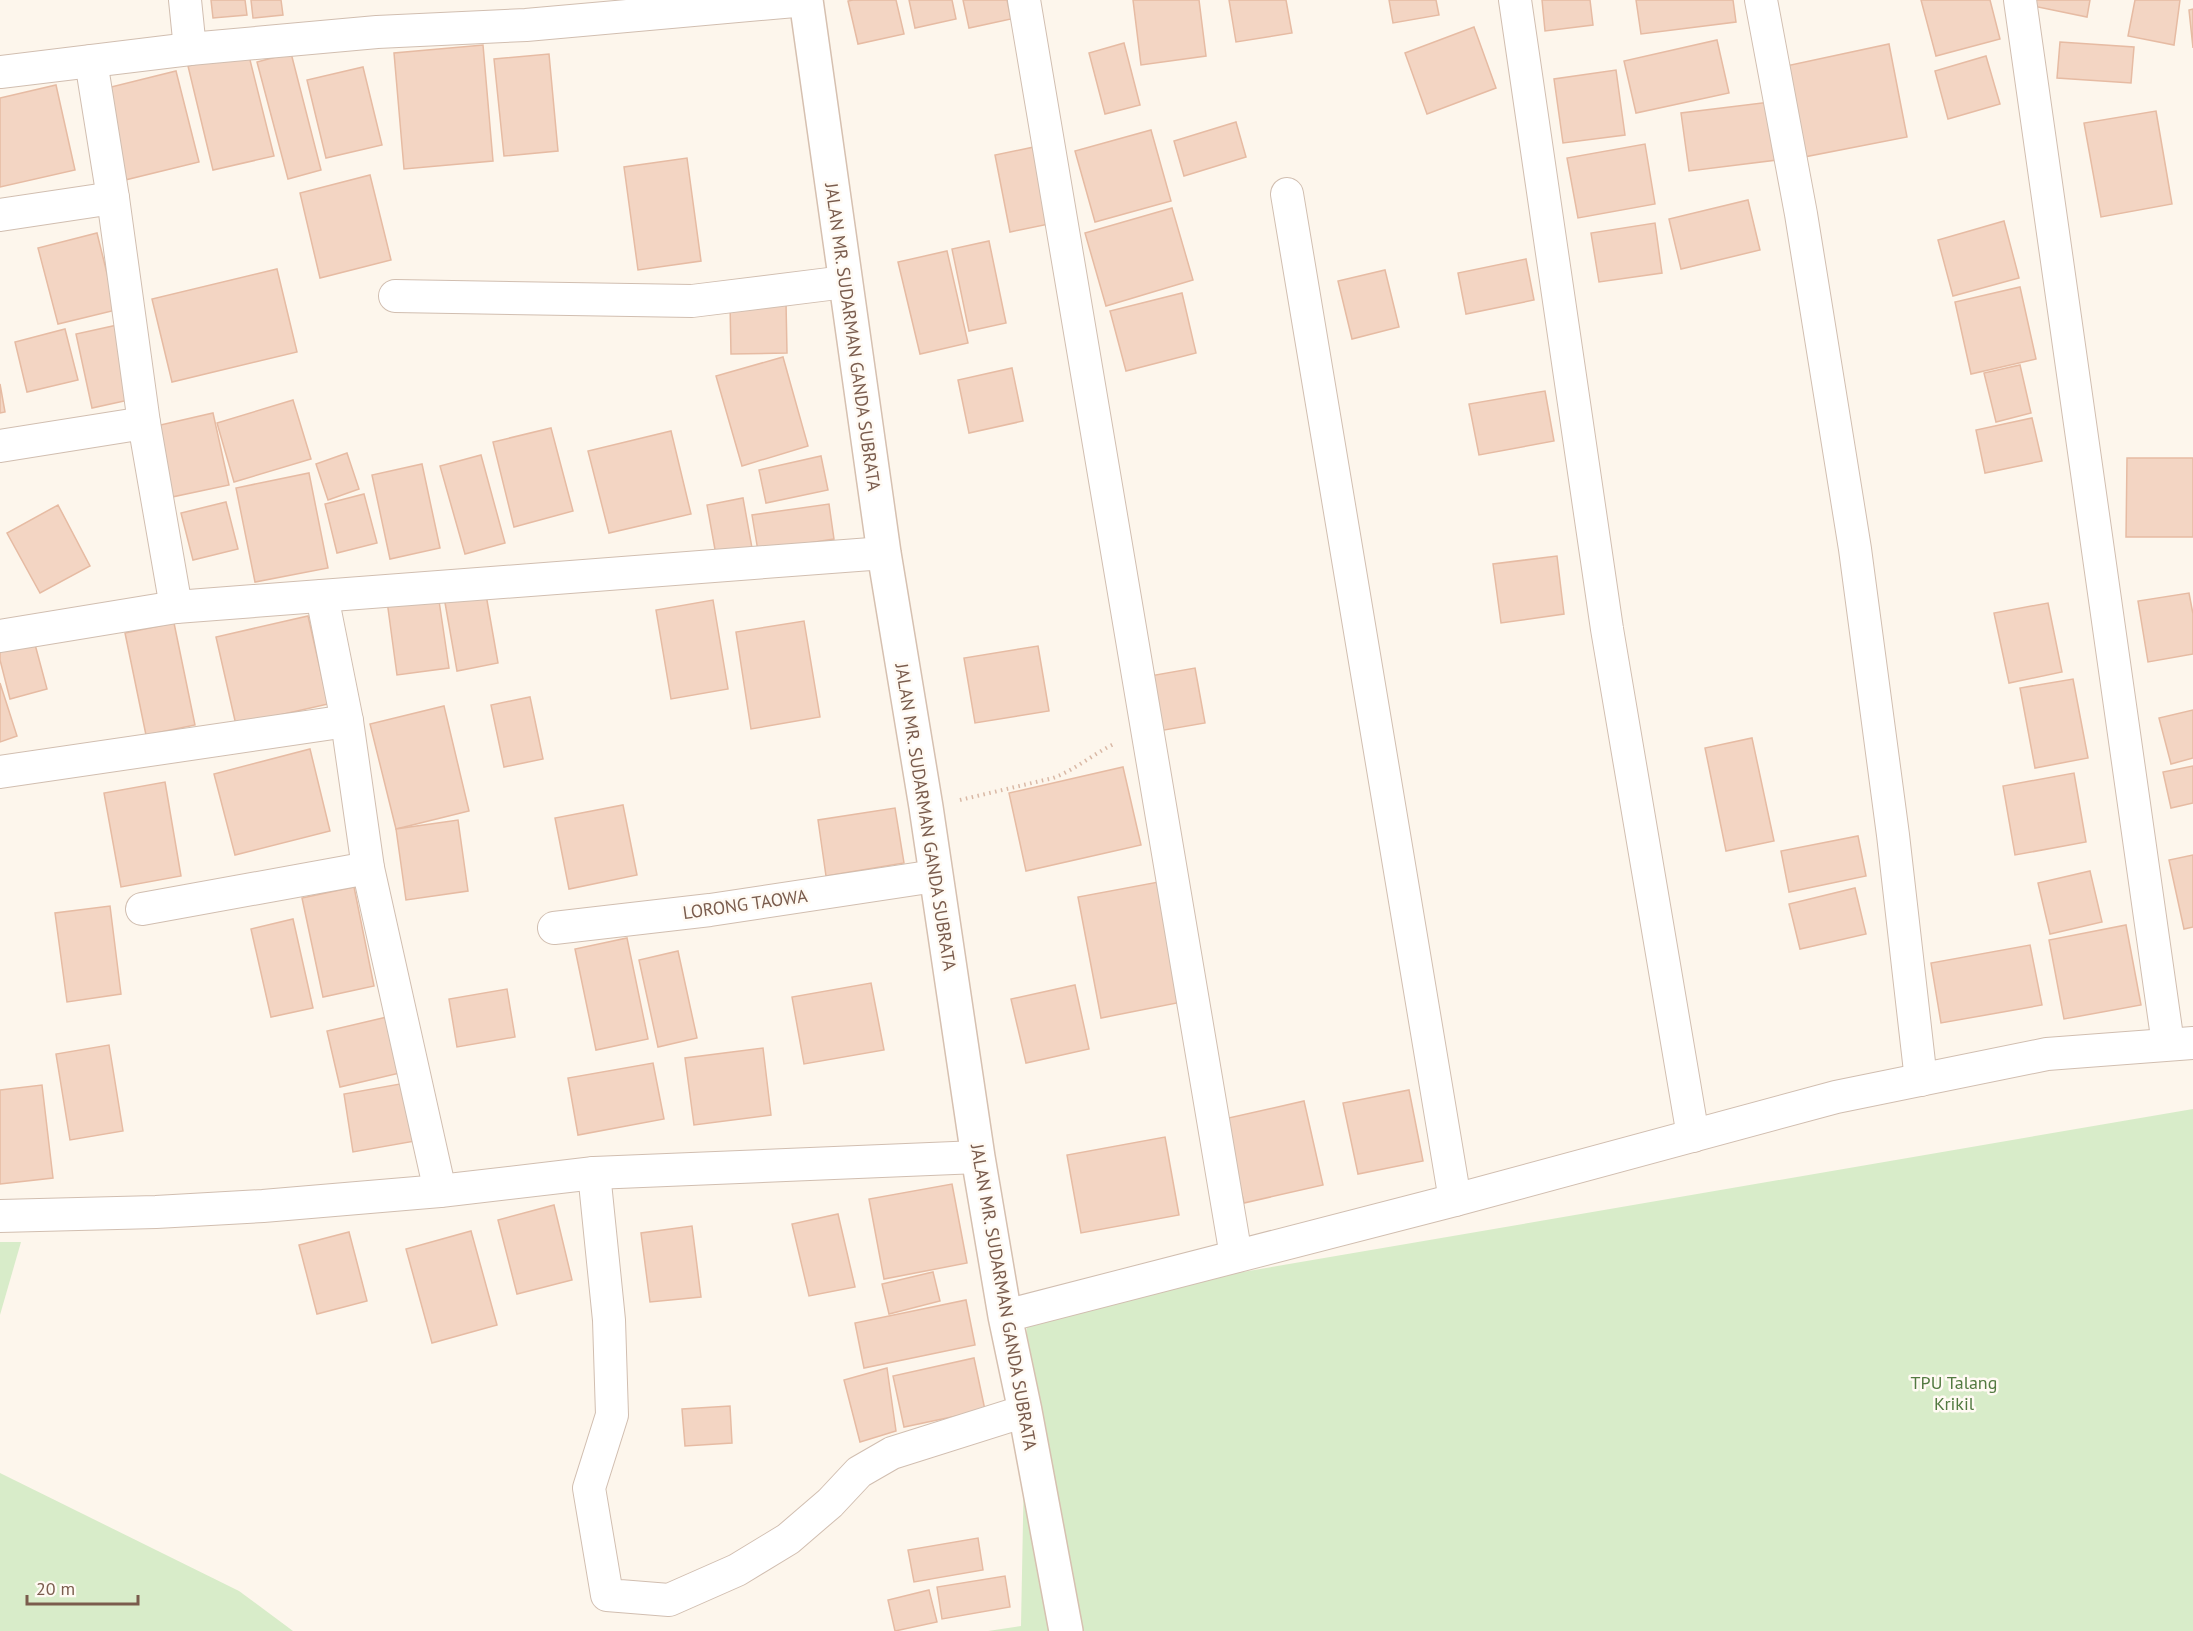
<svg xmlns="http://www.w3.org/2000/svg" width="2193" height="1631" font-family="'PT Sans',sans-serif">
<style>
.green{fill:#d8ecc9}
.building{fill:#f3d5c3;stroke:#e6bba3;stroke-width:1.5}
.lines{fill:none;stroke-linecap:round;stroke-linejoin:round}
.street-casing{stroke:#d1beb0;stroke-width:34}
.secondary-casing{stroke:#d6c0b0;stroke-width:36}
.path{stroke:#d9b8a5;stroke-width:4;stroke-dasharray:1.5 4.5;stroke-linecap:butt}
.street{stroke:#fff;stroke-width:32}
.secondary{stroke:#fff;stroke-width:33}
.labels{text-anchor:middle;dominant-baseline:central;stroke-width:5;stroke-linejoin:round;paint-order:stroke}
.street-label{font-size:18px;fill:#7a5c4d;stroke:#fffaf3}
.park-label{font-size:18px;fill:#537a41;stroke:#fffaf3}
</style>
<rect width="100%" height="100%" fill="#fdf6ec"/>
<!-- green -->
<g class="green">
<polygon points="2193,1109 2193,1631 988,1631 1021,1626 1027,1309"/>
<polygon points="0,1242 21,1242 0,1315"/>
<polygon points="0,1473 239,1591 293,1631 0,1631"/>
</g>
<!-- building -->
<g class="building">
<polygon points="211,0 245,0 247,15 213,18"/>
<polygon points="251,0 281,0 283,15 253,18"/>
<polygon points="853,0 896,0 904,34 858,44 848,1"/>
<polygon points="909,0 952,0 956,19 915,28"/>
<polygon points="963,0 1007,0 1011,19 969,28"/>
<polygon points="1133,0 1199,0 1206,56 1141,65"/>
<polygon points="1229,0 1286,0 1292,33 1236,42"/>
<polygon points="1389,0 1436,0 1439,15 1393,23"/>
<polygon points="1542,0 1590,0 1593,25 1545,31"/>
<polygon points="1636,0 1733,0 1736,22 1641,34"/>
<polygon points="1921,0 1990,0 2000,39 1936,56"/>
<polygon points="2034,0 2090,0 2087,17 2033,6"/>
<polygon points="2135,0 2180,0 2174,45 2128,36"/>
<polygon points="2193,9 2193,48 2189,10"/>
<polygon points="1474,27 1496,88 1427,114 1405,53"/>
<polygon points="1717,40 1729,93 1636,113 1624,61"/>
<polygon points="2060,42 2134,47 2131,83 2057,78"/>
<polygon points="1124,43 1140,105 1105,114 1089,53"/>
<polygon points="1889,44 1907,137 1804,157 1786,66"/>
<polygon points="483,45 493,161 404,169 394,53"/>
<polygon points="248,52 274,156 213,170 188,66"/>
<polygon points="291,53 321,170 288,179 257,62"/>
<polygon points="549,54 558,151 504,156 494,59"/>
<polygon points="1986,56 2000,104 1948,119 1935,71"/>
<polygon points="363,67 382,145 326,158 307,80"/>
<polygon points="1616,70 1625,135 1563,143 1554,79"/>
<polygon points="176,71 199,162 121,181 99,90"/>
<polygon points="56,85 75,170 0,187 0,98"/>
<polygon points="1770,102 1777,160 1689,171 1681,113"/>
<polygon points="2156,111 2172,204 2101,217 2084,123"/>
<polygon points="1236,122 1246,157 1184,176 1174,141"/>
<polygon points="1151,130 1171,201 1095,222 1075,151"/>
<polygon points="1645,144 1655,204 1578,218 1567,158"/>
<polygon points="1034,147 1049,224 1010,232 995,155"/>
<polygon points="687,158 701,261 638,270 624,167"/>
<polygon points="370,175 391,260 320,278 300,193"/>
<polygon points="1748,200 1760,250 1681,269 1669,219"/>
<polygon points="1172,208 1193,280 1106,306 1085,233"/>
<polygon points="2004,221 2019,278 1953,296 1938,240"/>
<polygon points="1655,223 1662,273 1599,282 1591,233"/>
<polygon points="97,233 116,310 58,324 38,248"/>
<polygon points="989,241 1006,323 969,331 952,249"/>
<polygon points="947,251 968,343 920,354 898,262"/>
<polygon points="1526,259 1534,300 1466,314 1458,273"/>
<polygon points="277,269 297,352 172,382 152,299"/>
<polygon points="1385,270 1399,327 1352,339 1338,281"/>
<polygon points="2020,287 2036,359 1971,374 1955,302"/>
<polygon points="1182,293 1196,353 1126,371 1110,311"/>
<polygon points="786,302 787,353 731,354 730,303"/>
<polygon points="122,324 138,398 92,408 76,334"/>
<polygon points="65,329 78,380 27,392 15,342"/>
<polygon points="783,357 808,446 742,466 716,376"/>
<polygon points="2020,365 2031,413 1996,422 1984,373"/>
<polygon points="1012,368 1023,421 969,433 958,380"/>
<polygon points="0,384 5,412 0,413"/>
<polygon points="1545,391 1554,441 1479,455 1469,404"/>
<polygon points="293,400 311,459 234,482 217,423"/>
<polygon points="213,413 229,485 172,497 156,426"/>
<polygon points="2032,418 2042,461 1985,473 1976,430"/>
<polygon points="551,428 573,511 514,527 493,442"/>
<polygon points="671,431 691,514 609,533 588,451"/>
<polygon points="347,453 359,489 328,500 316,464"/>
<polygon points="481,455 505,543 465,554 440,466"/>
<polygon points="821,456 828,490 766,503 759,470"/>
<polygon points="2127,458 2193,458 2193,537 2126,537"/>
<polygon points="422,464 440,548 390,559 372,475"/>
<polygon points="309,473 328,568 255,582 236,488"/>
<polygon points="364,494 377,543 337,553 325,504"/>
<polygon points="743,498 752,548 716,555 707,505"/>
<polygon points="226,502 238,549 193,560 181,513"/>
<polygon points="829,504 834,539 758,551 752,515"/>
<polygon points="58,505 90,566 40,593 7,533"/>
<polygon points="1557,556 1564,614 1501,623 1493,564"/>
<polygon points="485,589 498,663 457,671 444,597"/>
<polygon points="2189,593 2193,614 2193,654 2148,662 2138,601"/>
<polygon points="438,594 449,668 397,675 387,601"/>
<polygon points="713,600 728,689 671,699 656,610"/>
<polygon points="2048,603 2062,672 2009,683 1994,613"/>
<polygon points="308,616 328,704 236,725 216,637"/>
<polygon points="804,621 820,717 751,729 736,632"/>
<polygon points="174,623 195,725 146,735 125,633"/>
<polygon points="33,637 47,689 10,699 0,660 0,646"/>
<polygon points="1038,646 1049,711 975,723 964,658"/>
<polygon points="1195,668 1205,723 1153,732 1144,677"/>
<polygon points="2073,679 2088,758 2035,768 2020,688"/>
<polygon points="0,683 17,736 0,742"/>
<polygon points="530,697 543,759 504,767 491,705"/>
<polygon points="444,706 469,811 396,829 370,724"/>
<polygon points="2193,710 2193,758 2171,764 2159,718"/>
<polygon points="1752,738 1774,841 1726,851 1705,748"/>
<polygon points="310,749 330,831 235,855 214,774"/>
<polygon points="2193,766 2193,803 2171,808 2163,772"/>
<polygon points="1123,767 1141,845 1026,871 1009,793"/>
<polygon points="2074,773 2086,842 2015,855 2003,786"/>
<polygon points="165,782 181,876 121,887 104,793"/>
<polygon points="623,805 637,875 569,889 555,818"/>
<polygon points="895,808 904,863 826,876 818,820"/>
<polygon points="458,820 468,891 406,900 396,829"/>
<polygon points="1858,836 1866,876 1789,892 1781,851"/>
<polygon points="2193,855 2193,927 2184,929 2169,860"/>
<polygon points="2090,871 2102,922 2050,934 2038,883"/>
<polygon points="1169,880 1192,1000 1101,1018 1078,897"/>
<polygon points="354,887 374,986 323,997 302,898"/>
<polygon points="1855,888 1866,934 1800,949 1789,904"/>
<polygon points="110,906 121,994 67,1002 55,913"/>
<polygon points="293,919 313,1008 271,1017 251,929"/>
<polygon points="2126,925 2141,1005 2064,1019 2049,940"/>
<polygon points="627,938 648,1039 596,1050 575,949"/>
<polygon points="2030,945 2042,1005 1941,1023 1931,963"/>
<polygon points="678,951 697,1038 658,1047 639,960"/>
<polygon points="871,983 884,1050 804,1064 792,997"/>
<polygon points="1075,985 1089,1049 1026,1063 1011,999"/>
<polygon points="507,989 515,1037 457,1047 449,999"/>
<polygon points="391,1016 404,1072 340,1087 327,1031"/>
<polygon points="109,1045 123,1131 70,1140 56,1054"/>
<polygon points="763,1048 771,1115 694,1125 685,1058"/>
<polygon points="653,1063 664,1119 578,1135 568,1078"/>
<polygon points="411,1082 421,1140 353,1152 344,1094"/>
<polygon points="42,1085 53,1178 0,1184 0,1090"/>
<polygon points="1409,1090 1423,1161 1358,1174 1343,1103"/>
<polygon points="1304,1101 1323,1185 1244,1203 1224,1119"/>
<polygon points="1165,1137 1179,1215 1081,1233 1067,1155"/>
<polygon points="952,1184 967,1263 884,1279 869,1199"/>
<polygon points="554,1205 572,1280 517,1294 498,1220"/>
<polygon points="838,1214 855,1287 809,1296 792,1224"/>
<polygon points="692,1226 701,1297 650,1302 641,1233"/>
<polygon points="471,1231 497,1325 432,1343 406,1249"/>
<polygon points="349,1232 367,1301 317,1314 299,1245"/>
<polygon points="933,1272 940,1301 889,1314 882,1284"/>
<polygon points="966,1300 975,1345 864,1368 855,1323"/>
<polygon points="974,1358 985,1410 904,1427 893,1376"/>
<polygon points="887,1368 896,1431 860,1442 844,1380"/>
<polygon points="730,1406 732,1443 685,1446 682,1409"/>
<polygon points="978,1538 983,1570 914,1582 908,1550"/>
<polygon points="1005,1576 1010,1607 942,1619 937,1587"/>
<polygon points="929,1590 937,1622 895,1631 888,1600"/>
</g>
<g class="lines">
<!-- street casing -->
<g class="street-casing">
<g id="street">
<polyline points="185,0 190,49"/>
<polyline points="1024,0 1236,1256"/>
<polyline points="1515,0 1607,629 1693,1136"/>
<polyline points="1761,0 1801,214 1855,549 1893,835 1921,1080"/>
<polyline points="2020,0 2168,1044"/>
<polyline points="91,61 113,198 144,423 176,607"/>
<polyline points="0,72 190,49 377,32 526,25 806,0"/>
<polyline points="1287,194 1455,1200"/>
<polyline points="0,215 113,198"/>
<polyline points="395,296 692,301 845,282"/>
<polyline points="0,446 144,423"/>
<polyline points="322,596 347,721 368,868 440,1191"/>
<polyline points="0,636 176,607 884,553"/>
<polyline points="0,772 347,721"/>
<polyline points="142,909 368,868"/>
<polyline points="554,928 710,910 935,876"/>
<polyline points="594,1173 609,1320 612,1415 589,1488 607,1595 669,1600 737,1570 788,1539 830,1503 859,1472 892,1453 1025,1411"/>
<polyline points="0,1216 156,1212 263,1206 440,1191 594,1173 978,1157"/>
<polyline points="1005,1316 1455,1200 1836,1097 2047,1054 2193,1043"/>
</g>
</g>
<!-- secondary casing -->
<g class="secondary-casing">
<polyline id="secondary" points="806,0 884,553 926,807 978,1157 1005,1316 1025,1411 1066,1631"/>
</g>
<!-- path -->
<path class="path" d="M 960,800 L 1053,778 C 1075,770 1093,754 1114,744"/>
<!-- street -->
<use href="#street" class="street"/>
<!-- secondary -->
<use href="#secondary" class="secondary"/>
</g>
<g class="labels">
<!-- street labels -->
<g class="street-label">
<text transform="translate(853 337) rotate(82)">JALAN MR. SUDARMAN GANDA SUBRATA</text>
<text transform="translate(926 817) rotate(81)">JALAN MR. SUDARMAN GANDA SUBRATA</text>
<text transform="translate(745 904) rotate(-8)">LORONG TAOWA</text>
<text transform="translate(1004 1297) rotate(80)">JALAN MR. SUDARMAN GANDA SUBRATA</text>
</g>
<!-- park labels -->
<g class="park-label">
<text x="1954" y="1382">TPU Talang<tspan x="1954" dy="21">Krikil</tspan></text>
</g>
</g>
<!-- scale -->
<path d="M27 1595v9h111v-9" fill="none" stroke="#7a5c4d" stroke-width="3"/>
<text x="36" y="1595" font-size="18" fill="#7a5c4d" stroke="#fffaf3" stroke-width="4.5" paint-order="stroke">20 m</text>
</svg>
